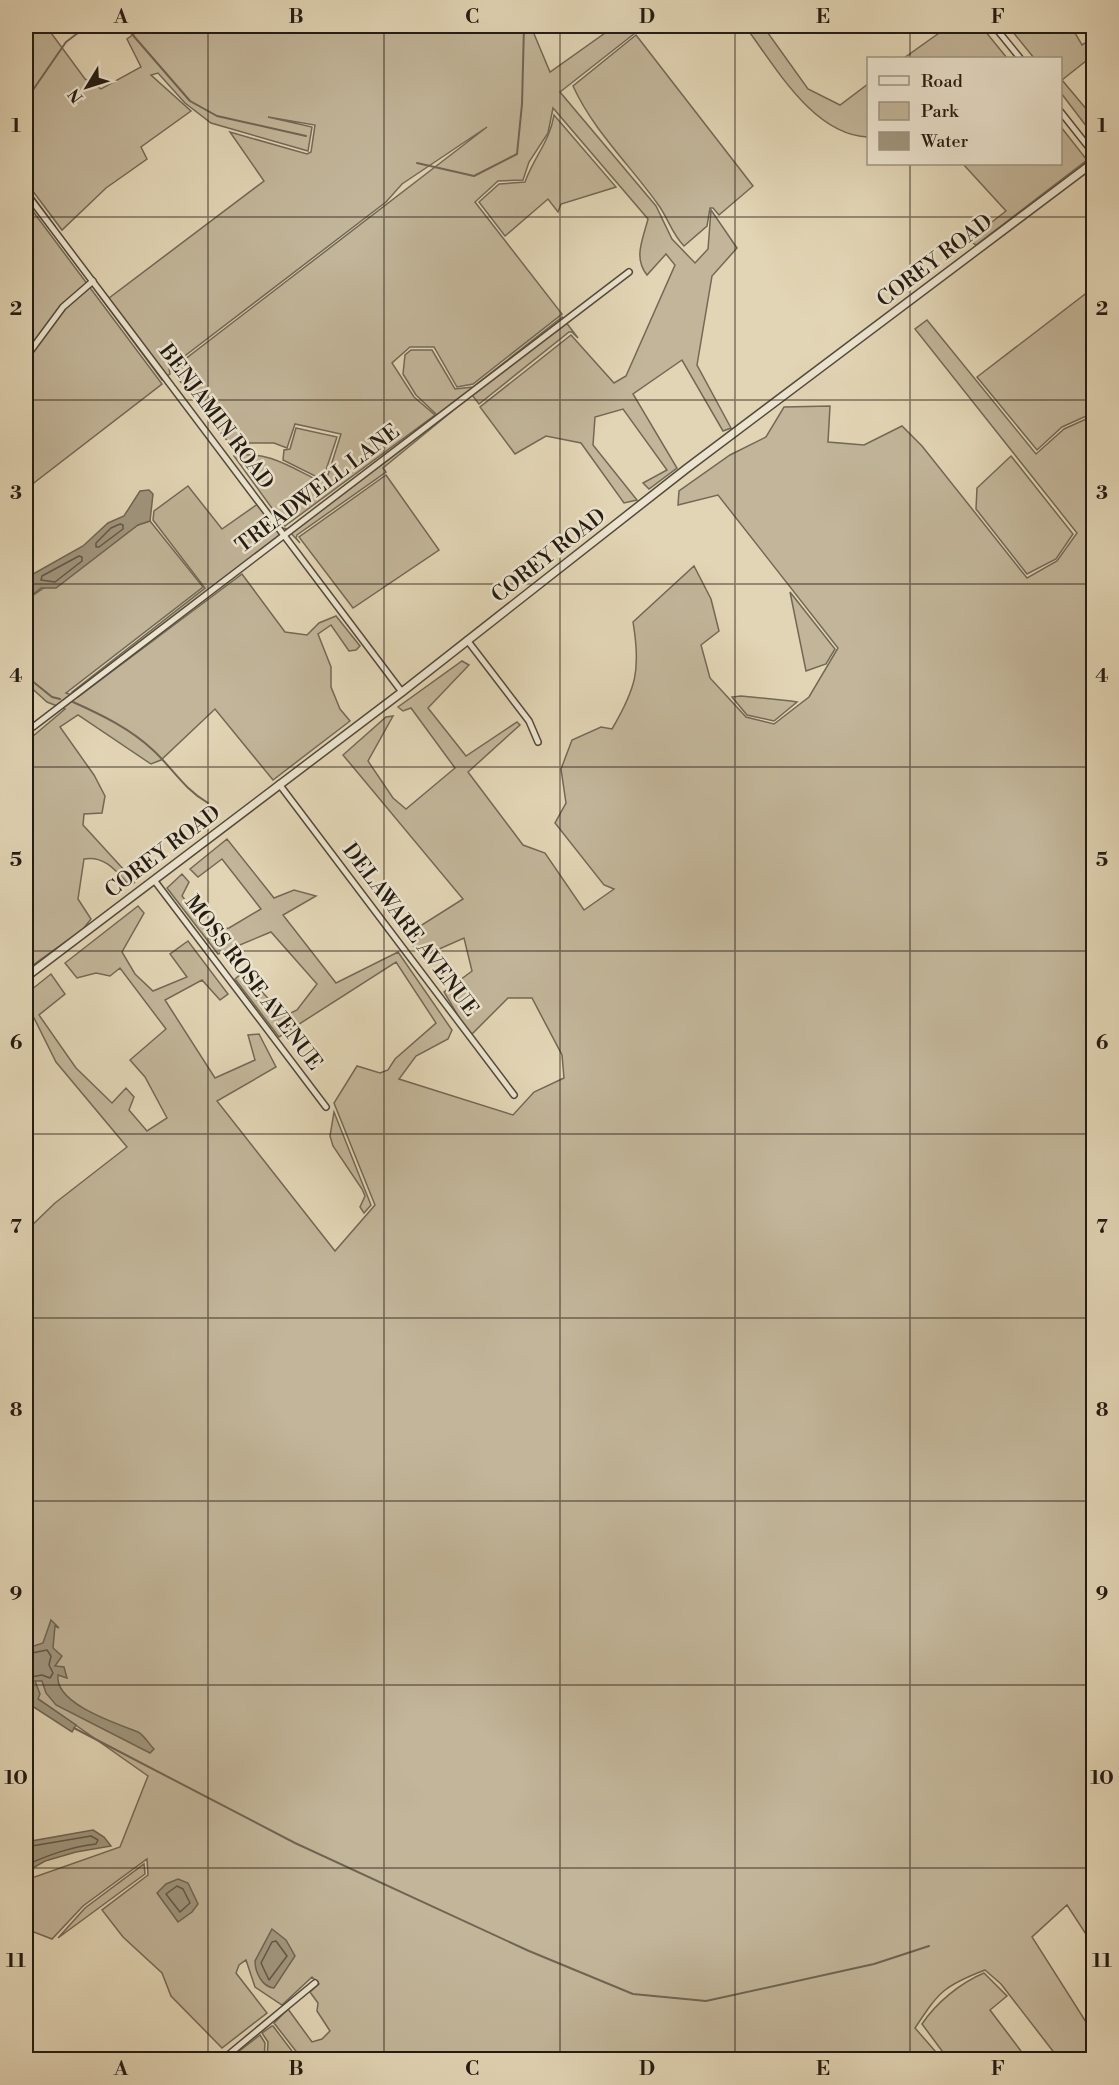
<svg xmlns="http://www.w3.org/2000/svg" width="1119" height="2085" font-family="'Libre Bodoni',serif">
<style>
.green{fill:#c2b599;stroke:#736856;stroke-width:1.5}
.water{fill:#a1967e;stroke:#6f6553;stroke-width:1.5}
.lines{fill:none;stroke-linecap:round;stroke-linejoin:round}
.shore{stroke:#625848;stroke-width:1.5}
.stream{stroke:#6f6553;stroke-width:2}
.minor-casing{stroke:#544a3c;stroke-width:8}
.tertiary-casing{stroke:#544a3c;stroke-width:10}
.minor{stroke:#ece4cf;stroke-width:5}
.tertiary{stroke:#ece4cf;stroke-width:7}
.grid{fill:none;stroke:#241b13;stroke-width:1.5;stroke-opacity:0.55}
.labels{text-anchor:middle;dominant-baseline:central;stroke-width:5;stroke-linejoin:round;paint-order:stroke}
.street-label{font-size:21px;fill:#241b13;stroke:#ece4cf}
.neatline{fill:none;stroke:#241b13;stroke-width:2}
.grid-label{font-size:20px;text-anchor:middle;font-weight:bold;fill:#241b13}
</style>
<rect width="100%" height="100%" fill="#e2d5b5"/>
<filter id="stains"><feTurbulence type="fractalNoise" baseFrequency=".00333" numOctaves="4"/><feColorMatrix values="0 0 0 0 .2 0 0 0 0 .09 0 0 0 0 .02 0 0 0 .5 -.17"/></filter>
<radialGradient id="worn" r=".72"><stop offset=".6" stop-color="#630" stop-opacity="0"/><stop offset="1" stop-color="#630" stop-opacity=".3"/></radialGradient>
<!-- green -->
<g class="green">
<path d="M 26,26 L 46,26 L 85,79 L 101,89 L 141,67 L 127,39 L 145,26 L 533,26 L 532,29 L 550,72 L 615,26 L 644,26 L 560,92 L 656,206 L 672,239 L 695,263 L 708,249 L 711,210 L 737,248 L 712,276 L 697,365 L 731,428 L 723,431 L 682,360 L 633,394 L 677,468 L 649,489 L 643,483 L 667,470 L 623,409 L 595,417 L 593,445 L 637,500 L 624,503 L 581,443 L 546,436 L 515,454 L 480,407 L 571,335 L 614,383 L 626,376 L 675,265 L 666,254 L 647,275 C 633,258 643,239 648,219 L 553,108 L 548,133 L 529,162 L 523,180 L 498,181 L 475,202 L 562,314 L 473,384 L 457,387 L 434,347 L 410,347 L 392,363 L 414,397 L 435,415 L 285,526 L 234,456 C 265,450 289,466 317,480 L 328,475 L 341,434 L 295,424 L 287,448 L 274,443 L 229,443 L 171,370 L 487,127 L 402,184 L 386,202 L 169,368 L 170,374 L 162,380 L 26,197 L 26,187 L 55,226 L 53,229 L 109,298 L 264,181 L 230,132 L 307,154 L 311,152 L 315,125 L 268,117 L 312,127 L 308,151 L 211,123 L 185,103 L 158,73 L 151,75 L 191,111 L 141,147 L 147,159 L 106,188 L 62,230 L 26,182 L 26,74 L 30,61 L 26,54 Z"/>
<path d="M 745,26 L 763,26 L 808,89 L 840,105 L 868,84 L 868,137 C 813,135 775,66 745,26 Z"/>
<polygon points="949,26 981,26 1007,58 904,58"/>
<polygon points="1008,26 1071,26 1082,45 1093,38 1093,61 1086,61 1062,80 1093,117 1093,135 1061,93 1060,58 1034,58"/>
<path d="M 636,35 L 753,186 L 719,215 L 713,208 L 710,208 L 707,226 L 684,246 C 671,233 668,217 657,203 C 629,164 593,130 573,86 Z"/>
<path d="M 554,115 L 616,187 L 561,204 L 558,212 L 548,199 L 505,236 L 479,202 L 499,184 L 525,182 C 534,157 550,141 554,115 Z"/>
<polygon points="1061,127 1087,160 976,245 969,240 1006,211 963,164 1060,164"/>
<polygon points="26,202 162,384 26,489"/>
<polygon points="1093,288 1093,413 1062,427 1037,450 977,377"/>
<polygon points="562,317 578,338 572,332 569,332 479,404 472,395 383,468 386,472 297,535 296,538 300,543 289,531 77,693 72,692 205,588 153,520 154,511 188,486 222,529 262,501 282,528 289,529 438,416 416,395 403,374 405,355 411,350 432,350 455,389 473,387"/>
<path d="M 927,320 L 1036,454 L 1064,429 L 1093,416 L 1094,1910 L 1086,1916 L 1093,1929 L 1093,1945 L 1067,1905 L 1032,1937 L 1093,2033 L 1093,2059 L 1059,2059 L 1001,1984 L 985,1970 C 943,1986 939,1992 915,2028 L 942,2059 L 302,2059 L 274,2023 L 288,2009 L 312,2042 L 322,2039 L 330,2031 L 317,2011 L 318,2003 L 310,1992 L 319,1984 L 312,1977 L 282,2005 L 255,1987 L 246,1960 L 239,1965 L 236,1973 L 267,2013 L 222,2048 L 171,1996 L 162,1973 L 123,1937 L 102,1910 L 148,1875 L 147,1859 L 83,1906 L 52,1939 L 26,1929 L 26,1880 L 120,1847 L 148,1776 L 26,1690 L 26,1226 L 28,1229 L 55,1203 L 127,1147 L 56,1062 L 34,1018 L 26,1009 L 26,994 L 51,974 L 65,994 L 39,1015 L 76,1068 L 112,1103 L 126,1088 L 134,1097 L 129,1110 L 147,1131 L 167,1118 L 145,1077 L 130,1060 L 166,1029 L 120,968 L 110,976 L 96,973 L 77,978 L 65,963 L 138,906 L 144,913 L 122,952 L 135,974 L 153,991 L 187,977 L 170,954 L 188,941 L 228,994 L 220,1000 L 202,980 L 165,1000 L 215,1078 L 255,1060 L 248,1035 L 259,1034 L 276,1067 L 217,1101 L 335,1251 L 375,1205 L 334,1103 L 357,1066 L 380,1073 L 388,1070 L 395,1059 L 436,1023 L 396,962 L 279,1037 L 235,979 L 243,972 L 285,1016 L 297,1010 L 317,984 L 271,932 L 218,954 L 167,888 L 182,874 L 189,882 L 182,896 L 209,931 L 229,928 L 261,909 L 222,859 L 198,877 L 190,869 L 227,839 L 274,898 L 294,890 L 316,896 L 283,915 L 336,983 L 398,952 L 452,1030 L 448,1039 L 416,1056 L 399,1079 L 513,1115 L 534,1092 L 564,1078 L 562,1055 L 532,998 L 508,998 L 470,1036 L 444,992 L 472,971 L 464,938 L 421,957 L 406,935 L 463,899 L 343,755 L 386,717 L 393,716 L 368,761 L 393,798 L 406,809 L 455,768 L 411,708 L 403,711 L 398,707 L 462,661 L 469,665 L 428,708 L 466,756 L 517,722 L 520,725 L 468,772 L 523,845 L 545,853 L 584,910 L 614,889 L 604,885 L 555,823 L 566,803 L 561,769 L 572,740 L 601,727 L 612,729 C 636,688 641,670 633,622 L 694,566 L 711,599 L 719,631 L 701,645 L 710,678 L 746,717 L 774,724 L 809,697 L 838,648 L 718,495 L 678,505 L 679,491 L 730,455 L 766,437 L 784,407 L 830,406 L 828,442 L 864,445 L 902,426 L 922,446 L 1027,578 L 1057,561 L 1077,533 L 915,329 Z"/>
<polygon points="296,428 337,437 325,473 317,477 283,460 284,450 290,449"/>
<polygon points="1011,456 1073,534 1056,559 1027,574 976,509 977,488"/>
<polygon points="386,475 439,550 353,608 299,537"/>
<path d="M 150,521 L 203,587 L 66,693 L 78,697 L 242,574 L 285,632 L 307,635 L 319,623 L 336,616 L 360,646 L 356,650 L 349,651 L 331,625 L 318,634 L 331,667 L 331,687 L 340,709 L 350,721 L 273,780 L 215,709 L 161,760 L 151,764 L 78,715 L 60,727 L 94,775 L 105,796 L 102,813 L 84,814 L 83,825 L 135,882 L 130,886 C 117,872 105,855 84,859 L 78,899 L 91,919 L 83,929 L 26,970 L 26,742 L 65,709 L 47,702 L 26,683 L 26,600 L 138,525 Z"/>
<polygon points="790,592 835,649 826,664 806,671"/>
<polygon points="741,696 791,701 797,702 774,721 747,715 732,697"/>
<polygon points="334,1112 371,1205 364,1213 360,1207 365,1196 362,1189 333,1146 330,1136"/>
<polygon points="144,1864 145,1874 58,1938 85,1908"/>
<path d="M 984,1973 L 1007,1996 L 990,2010 L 1027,2059 L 948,2059 L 922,2024 C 936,2003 960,1983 984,1973 Z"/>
<polygon points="272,2026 273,2026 298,2059 267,2059 268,2042 262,2033"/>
<polygon points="260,2035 265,2043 264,2059 229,2059"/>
</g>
<!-- water -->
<g class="water">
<polygon points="149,490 153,494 150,521 138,525 56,588 41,588 26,600 26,578 83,546 108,523 124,516 140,491"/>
<path d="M 51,1620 L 59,1628 L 55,1626 L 53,1648 L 62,1656 L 55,1666 L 64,1667 L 67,1678 L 58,1675 C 54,1704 118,1724 138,1732 C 144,1735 149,1744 154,1749 L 150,1753 L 56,1705 L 46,1693 L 42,1681 L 35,1681 L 40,1694 L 38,1699 L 76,1725 L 72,1732 L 26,1702 L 26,1644 L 31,1647 L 43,1643 Z"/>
<polygon points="93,1830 104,1837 111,1846 76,1852 45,1861 26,1872 26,1842"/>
<polygon points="178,1879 188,1883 198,1904 192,1912 178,1922 157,1893 166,1884"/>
<path d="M 272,1929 L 286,1940 L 295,1956 L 274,1988 C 262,1987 255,1972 255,1961 Z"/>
</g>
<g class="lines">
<!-- shore -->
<g class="shore">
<polygon points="120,524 123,525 123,529 99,547 96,547 96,543 111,528"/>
<polygon points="79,556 82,557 82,561 55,582 41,580 42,576"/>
<polyline points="26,1651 32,1653 47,1650 51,1656 49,1665 53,1673 50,1678 42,1675 31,1677 29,1683 33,1695 26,1697"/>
<path d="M 26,1847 L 91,1836 L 98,1840 L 96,1844 C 70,1847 49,1855 26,1865"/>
<polygon points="177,1886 183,1889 190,1903 180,1912 166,1894"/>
<polygon points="276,1941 287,1956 269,1980 261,1963 272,1942"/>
</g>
<!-- stream -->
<g class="stream">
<polyline points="125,26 190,101 217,116 306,136"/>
<polyline points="26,100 66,42 87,26"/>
<polyline points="417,163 474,176 517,154 522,104 524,26"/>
<polyline points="26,676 52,697 60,699"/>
<path d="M 73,702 C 102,715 131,729 154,751 C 173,769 184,789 208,803"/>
<polyline points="74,1728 295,1843 529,1951 633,1994 706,2001 874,1964 929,1946"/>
</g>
<!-- minor casing -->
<g class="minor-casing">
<g id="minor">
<polyline points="994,26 1020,58"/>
<polyline points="1060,111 1094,154"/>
<polyline points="26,193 402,692"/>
<polyline points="26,357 63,307 93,281"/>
<polyline points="467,640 529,721 538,742"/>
<polyline points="26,729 33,727 629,272"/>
<polyline points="279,784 514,1095"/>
<polyline points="154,880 326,1107"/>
<polyline points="222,2060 315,1983"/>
</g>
</g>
<!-- tertiary casing -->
<g class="tertiary-casing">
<polyline id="tertiary" points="26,977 402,692 686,469 1094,162"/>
</g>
<!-- minor -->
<use href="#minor" class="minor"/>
<!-- tertiary -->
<use href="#tertiary" class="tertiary"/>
</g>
<!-- grid -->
<path class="grid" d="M 208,26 L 208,2060M 384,26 L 384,2060M 560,26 L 560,2060M 735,26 L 735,2060M 910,26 L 910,58M 910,164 L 910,2060M 26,217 L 1094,217M 26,400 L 1094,400M 26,584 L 1094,584M 26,767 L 1094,767M 26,951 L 1094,951M 26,1134 L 1094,1134M 26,1318 L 1094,1318M 26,1501 L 1094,1501M 26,1685 L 1094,1685M 26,1868 L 1094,1868"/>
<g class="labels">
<!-- street labels -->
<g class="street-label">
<text transform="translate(935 261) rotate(-37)">COREY ROAD</text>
<text transform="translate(216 417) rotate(53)">BENJAMIN ROAD</text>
<text transform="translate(318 489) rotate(-37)">TREADWELL LANE</text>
<text transform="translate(549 556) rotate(-38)">COREY ROAD</text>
<text transform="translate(163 852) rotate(-37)">COREY ROAD</text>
<text transform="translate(410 930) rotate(53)">DELAWARE AVENUE</text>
<text transform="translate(253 983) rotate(53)">MOSS ROSE AVENUE</text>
</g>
</g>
<!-- margin -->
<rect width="1119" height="2085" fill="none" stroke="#e2d5b5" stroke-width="66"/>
<!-- legend -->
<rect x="867" y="57" width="195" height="108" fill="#ece4cf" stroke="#9c9484" stroke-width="1.5"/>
<rect x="879" y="76" width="30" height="9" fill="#ece4cf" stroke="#9c9484" stroke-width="1.5"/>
<text x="921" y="87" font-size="18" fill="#241b13">Road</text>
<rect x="879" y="102" width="30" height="18" fill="#c2b599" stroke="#9c9484" stroke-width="1.5"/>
<text x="921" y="117" font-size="18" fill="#241b13">Park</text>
<rect x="879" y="132" width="30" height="18" fill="#a1967e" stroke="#9c9484" stroke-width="1.5"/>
<text x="921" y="147" font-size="18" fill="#241b13">Water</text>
<!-- north arrow -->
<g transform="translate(87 87) rotate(232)" stroke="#ece4cf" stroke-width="4.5" paint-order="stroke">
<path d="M0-4.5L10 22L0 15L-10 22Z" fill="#241b13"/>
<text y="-9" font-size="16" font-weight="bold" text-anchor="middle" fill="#241b13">N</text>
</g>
<rect x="33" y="33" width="1053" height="2019" class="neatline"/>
<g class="grid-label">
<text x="121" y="23">A</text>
<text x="296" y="23">B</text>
<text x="472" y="23">C</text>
<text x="647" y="23">D</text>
<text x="823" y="23">E</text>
<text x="998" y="23">F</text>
<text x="16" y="132">1</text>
<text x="1102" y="132">1</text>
<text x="16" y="315">2</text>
<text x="1102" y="315">2</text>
<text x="16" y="499">3</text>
<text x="1102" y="499">3</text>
<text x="16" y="682">4</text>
<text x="1102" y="682">4</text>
<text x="16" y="866">5</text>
<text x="1102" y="866">5</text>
<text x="16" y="1049">6</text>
<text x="1102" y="1049">6</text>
<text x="16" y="1233">7</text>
<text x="1102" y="1233">7</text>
<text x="16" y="1416">8</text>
<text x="1102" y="1416">8</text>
<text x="16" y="1600">9</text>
<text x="1102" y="1600">9</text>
<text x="16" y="1784">10</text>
<text x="1102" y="1784">10</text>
<text x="16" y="1967">11</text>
<text x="1102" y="1967">11</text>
<text x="121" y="2075">A</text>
<text x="296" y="2075">B</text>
<text x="472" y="2075">C</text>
<text x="647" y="2075">D</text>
<text x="823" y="2075">E</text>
<text x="998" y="2075">F</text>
</g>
<rect width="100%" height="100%" filter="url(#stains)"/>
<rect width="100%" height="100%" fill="url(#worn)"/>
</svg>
